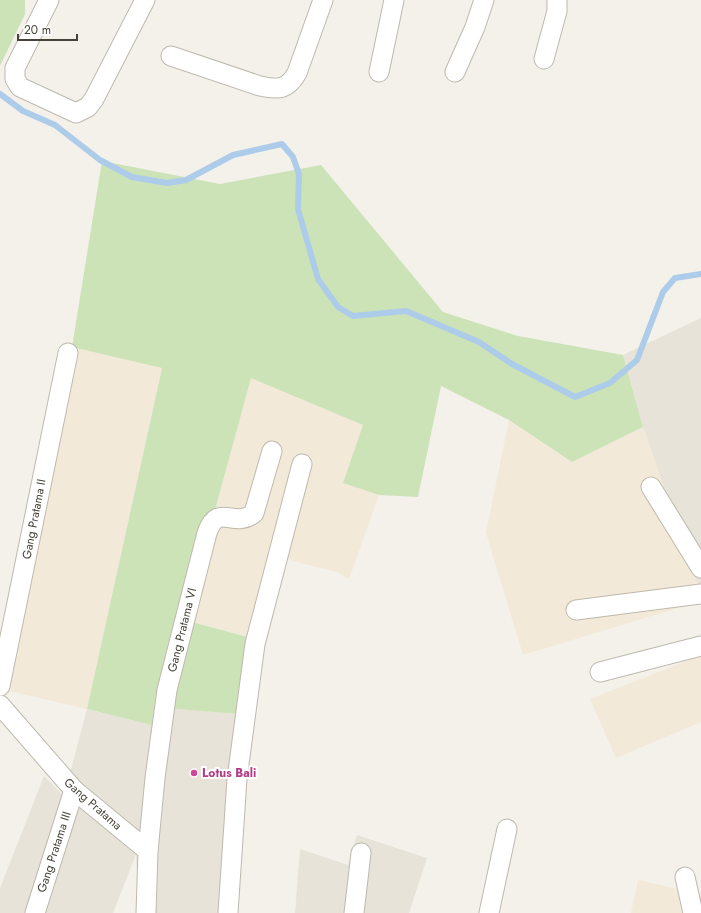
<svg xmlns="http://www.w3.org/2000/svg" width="701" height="913" font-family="Jost,sans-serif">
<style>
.residential{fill:#e7e3d9}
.commercial{fill:#f3e9d8}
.green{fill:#cce3b7}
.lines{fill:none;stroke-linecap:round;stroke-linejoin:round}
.stream{stroke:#adcce9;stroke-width:6}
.minor-casing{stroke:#beb9ad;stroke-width:21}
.minor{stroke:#fff;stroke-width:19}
.hotel-dot{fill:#d1479c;stroke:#fff;stroke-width:1.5}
.labels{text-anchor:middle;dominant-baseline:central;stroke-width:4;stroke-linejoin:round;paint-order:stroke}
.street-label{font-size:12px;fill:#464239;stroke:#fff}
.hotel-label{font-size:12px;font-weight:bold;fill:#b23c85;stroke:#fff;text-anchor:start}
</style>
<rect width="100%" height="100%" fill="#f3f1ea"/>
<!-- residential -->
<g class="residential">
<polygon points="701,318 701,594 643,427 623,355"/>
<polygon points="154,706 238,714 223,913 139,913 136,854 113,913 0,913 0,888 44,776 64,796 87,709 152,725"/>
<polygon points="357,835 427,858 409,913 295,913 300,849 348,865"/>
</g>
<!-- commercial -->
<g class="commercial">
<polygon points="72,347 162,367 87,709 0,689"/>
<polygon points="251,377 363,425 343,483 379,495 349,579 336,572 275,556 255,639 177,618 215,510"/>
<polygon points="509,420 572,462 643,427 701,594 701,601 523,655 486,533"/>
<polygon points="701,655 701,722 616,758 590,699"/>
<polygon points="638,880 701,894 701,913 631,913"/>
</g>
<!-- green -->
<g class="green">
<polygon points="0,0 25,0 25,14 0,66"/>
<polygon points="102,161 220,184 321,165 443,312 518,336 623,355 643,427 572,462 509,420 441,386 418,497 379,495 343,483 363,425 251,378 215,510 177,618 255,639 238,714 154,707 152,725 87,709 162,368 72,347"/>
</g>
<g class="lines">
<!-- stream -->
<polyline class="stream" points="0,94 23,111 55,125 100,160 132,177 167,183 186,180 233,155 282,144 293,157 299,174 298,209 318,279 338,307 353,316 406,311 479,342 512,364 575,397 610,383 637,360 663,292 675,278 701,274"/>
<!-- minor casing -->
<g class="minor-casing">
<g id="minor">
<polyline points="49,0 15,68 15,79 20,87 76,113 88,107 94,99 145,0"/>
<path d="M 171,56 L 260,86 C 279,90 287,90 297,73 L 323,0"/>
<polyline points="544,59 557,11 557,0"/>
<polyline points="379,72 394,0"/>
<polyline points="455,72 475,27 484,0"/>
<polyline points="651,487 701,568"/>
<polyline points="576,610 701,594"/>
<polyline points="600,672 701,646"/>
<polyline points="0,686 68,353"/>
<polyline points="0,705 74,790 148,851"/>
<polyline points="685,877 693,913"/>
<polyline points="35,913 74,790"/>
<path d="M 146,913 L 148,851 L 155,778 L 167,690 L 207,533 C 218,501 234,530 254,513 L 272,451"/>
<polyline points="228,913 237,779 255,644 302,464"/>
<polyline points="354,913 361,853"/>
<polyline points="489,913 507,829"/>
</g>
</g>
<!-- minor -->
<use href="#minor" class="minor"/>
</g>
<!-- markers -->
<circle class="hotel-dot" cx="194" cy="773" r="4"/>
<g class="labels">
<!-- street labels -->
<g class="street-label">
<text transform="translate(34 519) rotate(-79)">Gang Pratama II</text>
<text transform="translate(182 630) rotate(-76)">Gang Pratama VI</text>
<text transform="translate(93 804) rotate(41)">Gang Pratama</text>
<text transform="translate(54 852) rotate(-72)">Gang Pratama III</text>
</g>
<!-- hotel labels -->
<g class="hotel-label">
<text x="202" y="773">Lotus Bali</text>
</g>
</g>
<!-- scale -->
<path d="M18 34v6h59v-6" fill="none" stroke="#464239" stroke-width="2"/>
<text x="24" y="34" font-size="12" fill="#464239" stroke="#ffffff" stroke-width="3" paint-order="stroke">20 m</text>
</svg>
